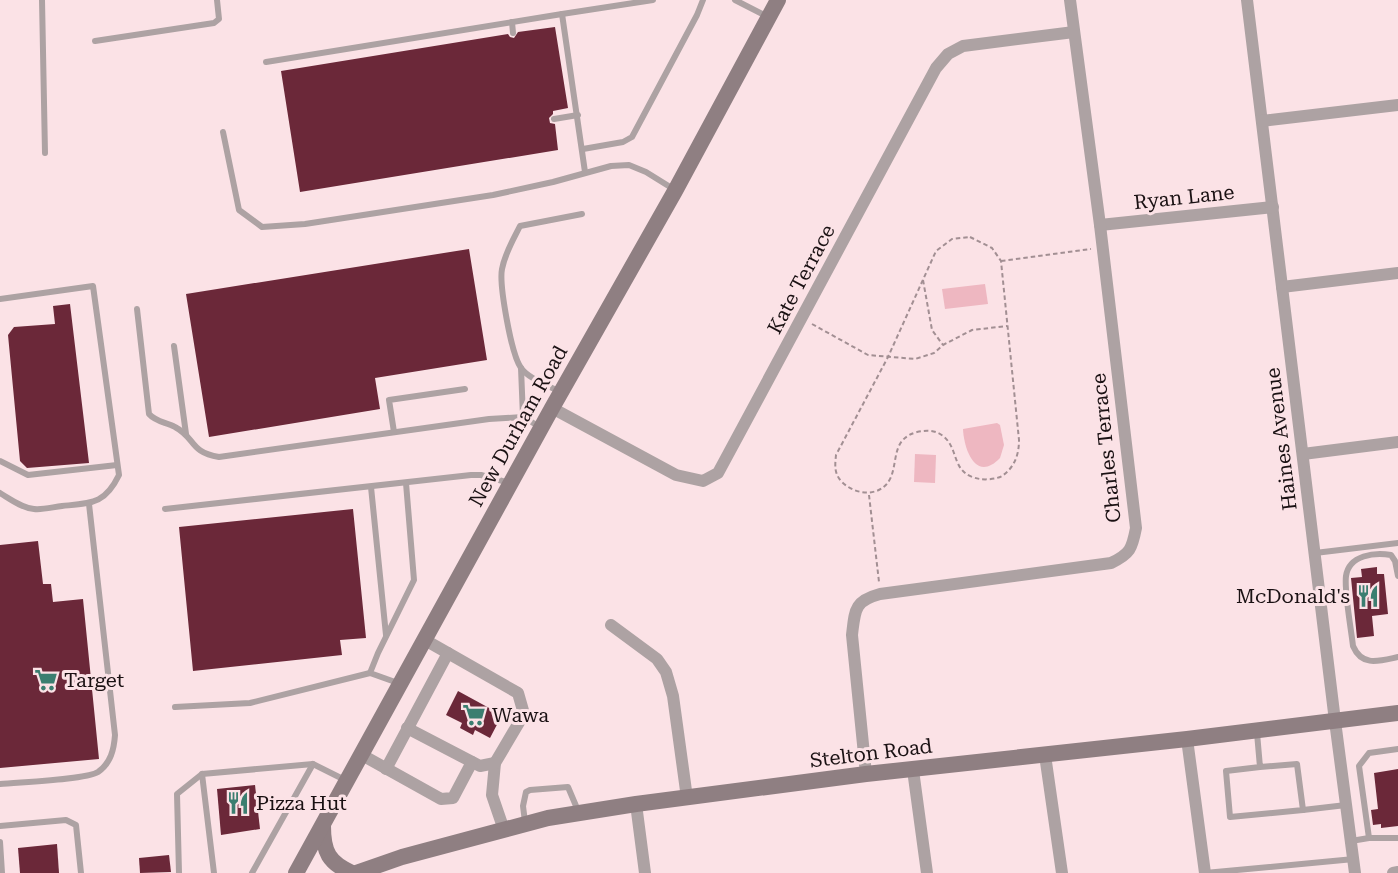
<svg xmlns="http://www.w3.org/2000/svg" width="1398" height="873" font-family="'Roboto Serif',serif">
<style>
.green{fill:#eeb7c1}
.building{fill:#6b2839}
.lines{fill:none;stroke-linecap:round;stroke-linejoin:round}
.path{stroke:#a28f93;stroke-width:2;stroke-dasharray:4.5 3;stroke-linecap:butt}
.lane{stroke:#ada2a3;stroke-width:6}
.street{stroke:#ada2a3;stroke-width:12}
.secondary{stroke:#8f7f82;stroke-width:16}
.labels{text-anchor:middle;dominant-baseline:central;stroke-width:6;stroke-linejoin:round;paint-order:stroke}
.street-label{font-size:20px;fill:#1a1113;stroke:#fbe2e6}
.poi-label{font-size:20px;fill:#1a1113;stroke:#fbe2e6;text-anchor:start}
</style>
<rect width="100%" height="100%" fill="#fbe2e6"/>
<!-- green -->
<g class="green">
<polygon points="985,284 988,304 945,309 942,289"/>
<path d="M 997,423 L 1000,425 L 1004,445 L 1000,458 C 976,483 964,450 963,429 Z"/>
<polygon points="915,454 936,455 935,483 914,482"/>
</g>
<!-- building -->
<g class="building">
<polygon points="555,27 568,108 553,111 553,114 549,118 550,123 555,124 558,150 300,192 281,71 508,34 510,37 514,38 518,32"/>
<polygon points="469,249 487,360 375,378 380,409 209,437 186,294"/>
<polygon points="70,304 89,463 27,468 20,461 8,335 14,327 55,324 53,306"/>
<polygon points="353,509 366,638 340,640 342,655 193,671 179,527"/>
<polygon points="38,541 43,584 51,584 53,602 83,599 99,759 0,768 0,545"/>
<polygon points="1377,567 1377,574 1384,574 1388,614 1372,616 1374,636 1357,638 1351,578 1362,577 1361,569"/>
<polygon points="458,691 502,715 490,738 475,730 473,735 460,728 462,723 446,715"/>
<polygon points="1398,769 1398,826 1381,828 1381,824 1373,825 1371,810 1378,809 1374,773"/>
<polygon points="255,785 260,829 221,835 217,789"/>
<polygon points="57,844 59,873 20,873 18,848"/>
<polygon points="169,855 171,872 140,873 139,858"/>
</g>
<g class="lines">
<!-- path -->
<g class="path">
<path d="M 970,237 L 992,248 L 1001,261 L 1019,440 C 1019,454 1015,467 1002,476 C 997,479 986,480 980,479 C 950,474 960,449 943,436 C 936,430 926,430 917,432 C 892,439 898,459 891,477 C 882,498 855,496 841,481 C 834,473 835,465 836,455 L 888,357 L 936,251 L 952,239 Z"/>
<polyline points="1001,261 1091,249"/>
<polyline points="923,280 932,330 943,345"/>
<polyline points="812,324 868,355 915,359 934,353 943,345 972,330 1007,326"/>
<polyline points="869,495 879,582"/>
</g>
<!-- lane -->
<g class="lane">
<polyline points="42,0 45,153"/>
<polyline points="735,0 768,17"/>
<polyline points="562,14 653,0"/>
<polyline points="512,22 513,33"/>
<polyline points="95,41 214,23 219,19 217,0"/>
<polyline points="266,62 562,14 585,172"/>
<polyline points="554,119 578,115"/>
<polyline points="223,132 239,210 262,227 305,224 493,195 553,182 611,166 629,165 646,172 675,190"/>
<polyline points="583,149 623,142 632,137 697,15 703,0"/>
<path d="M 0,299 L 93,286 L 119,475 C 105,504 92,503 62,506 C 53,507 43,510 34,509 C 22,508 10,499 0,493"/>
<path d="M 137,309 L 149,414 C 156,422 166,422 175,427 C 196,438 189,452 219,457 L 489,419 L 523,417 L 540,427"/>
<polyline points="174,346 186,434"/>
<polyline points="521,368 523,417"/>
<path d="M 560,392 C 548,385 529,379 521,368 C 511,354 499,284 502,269 C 505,253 513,240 520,226 L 582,214"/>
<polyline points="394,432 389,400 465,389"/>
<polyline points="0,461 28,475 117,465"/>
<polyline points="371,487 386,635"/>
<polyline points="165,509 471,475 481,475 510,483"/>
<polyline points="1315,553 1398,543"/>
<path d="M 1398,576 L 1395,561 L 1391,555 C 1375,552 1349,555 1346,576 C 1344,591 1351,628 1353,646 C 1362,667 1379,661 1398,657"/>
<polyline points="398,683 370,673 378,653 414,580 406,483"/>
<polyline points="175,707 250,703 370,673"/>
<polyline points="1257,733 1260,767 1226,771 1230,817 1303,810 1297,764 1260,767"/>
<path d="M 0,784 C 19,782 85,780 98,772 C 111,763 114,749 115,735 L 89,504"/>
<polyline points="1303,810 1346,805"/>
<polyline points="525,822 523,806 526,792 530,790 568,787 579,813"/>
<polyline points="0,826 66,820 76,825 81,873"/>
<polyline points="1369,838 1359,766 1369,753 1398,749"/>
<polyline points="1351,841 1369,838 1398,838"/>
<polyline points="0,842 2,873"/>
<polyline points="179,873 177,794 202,774"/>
<polyline points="214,873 202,774 313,764 345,780"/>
<polyline points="252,873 313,764"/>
<polyline points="1205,873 1354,859"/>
</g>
<!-- street -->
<g class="street">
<polyline points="1247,0 1335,721 1355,873"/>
<polyline points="1262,121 1398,105"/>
<polyline points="1100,225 1273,207"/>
<polyline points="1282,287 1398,273"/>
<polyline points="552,408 676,475 703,481 718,473 936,68 948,54 963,46 1074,32"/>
<polyline points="1303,454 1398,442"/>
<polyline points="611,625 657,659 666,672 673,696 687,798"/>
<polyline points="425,640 518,693 524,714 495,763 492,795 504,830"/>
<polyline points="407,728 480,766 495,763"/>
<polyline points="1187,739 1205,873"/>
<polyline points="362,755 441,799 453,798 472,762"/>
<polyline points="1045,755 1062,873"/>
<polyline points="386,769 448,653"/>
<polyline points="913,770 927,873"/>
<path d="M 866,774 L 852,635 C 855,610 854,601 880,594 L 1111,563 C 1130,554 1132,549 1136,528 L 1100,225 L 1070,0"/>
<polyline points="636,804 645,873"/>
<polyline points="1393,873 1398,872"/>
</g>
<!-- secondary -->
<g class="secondary">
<path d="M 323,826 C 323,852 329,863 352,873"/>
<polyline points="296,873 552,408 675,191 778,0"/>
<polyline points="356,873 402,857 548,818 636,804 866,774 1187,739 1398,713"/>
</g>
</g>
<!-- icons -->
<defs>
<g id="restaurant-bare" transform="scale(1.8)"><path d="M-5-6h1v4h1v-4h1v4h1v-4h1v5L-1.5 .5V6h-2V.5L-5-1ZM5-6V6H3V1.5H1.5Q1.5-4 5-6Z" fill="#3b7e70" stroke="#fbe2e6" stroke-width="2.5" paint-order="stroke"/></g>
<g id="supermarket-bare" transform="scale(1.8)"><path d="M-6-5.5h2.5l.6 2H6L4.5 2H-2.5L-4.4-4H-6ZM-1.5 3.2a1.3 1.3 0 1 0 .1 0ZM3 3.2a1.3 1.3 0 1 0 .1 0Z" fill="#3b7e70" stroke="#fbe2e6" stroke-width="2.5" paint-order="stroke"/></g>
</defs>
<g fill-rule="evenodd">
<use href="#restaurant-bare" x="1368" y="596"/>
<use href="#supermarket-bare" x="46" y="680"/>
<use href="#supermarket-bare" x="474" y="715"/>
<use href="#restaurant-bare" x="238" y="803"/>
</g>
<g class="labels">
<!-- street labels -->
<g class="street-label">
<text transform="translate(1184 197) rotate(-6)">Ryan Lane</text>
<text transform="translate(801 279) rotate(-62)">Kate Terrace</text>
<text transform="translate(518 426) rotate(-61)">New Durham Road</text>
<text transform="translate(1281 439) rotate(-97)">Haines Avenue</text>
<text transform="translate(1106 448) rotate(-96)">Charles Terrace</text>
<text transform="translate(871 753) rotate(-7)">Stelton Road</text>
</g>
<!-- poi labels -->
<g class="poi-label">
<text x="1350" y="596" text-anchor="end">McDonald's</text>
<text x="64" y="680">Target</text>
<text x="492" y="715">Wawa</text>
<text x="256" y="803">Pizza Hut</text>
</g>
</g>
</svg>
